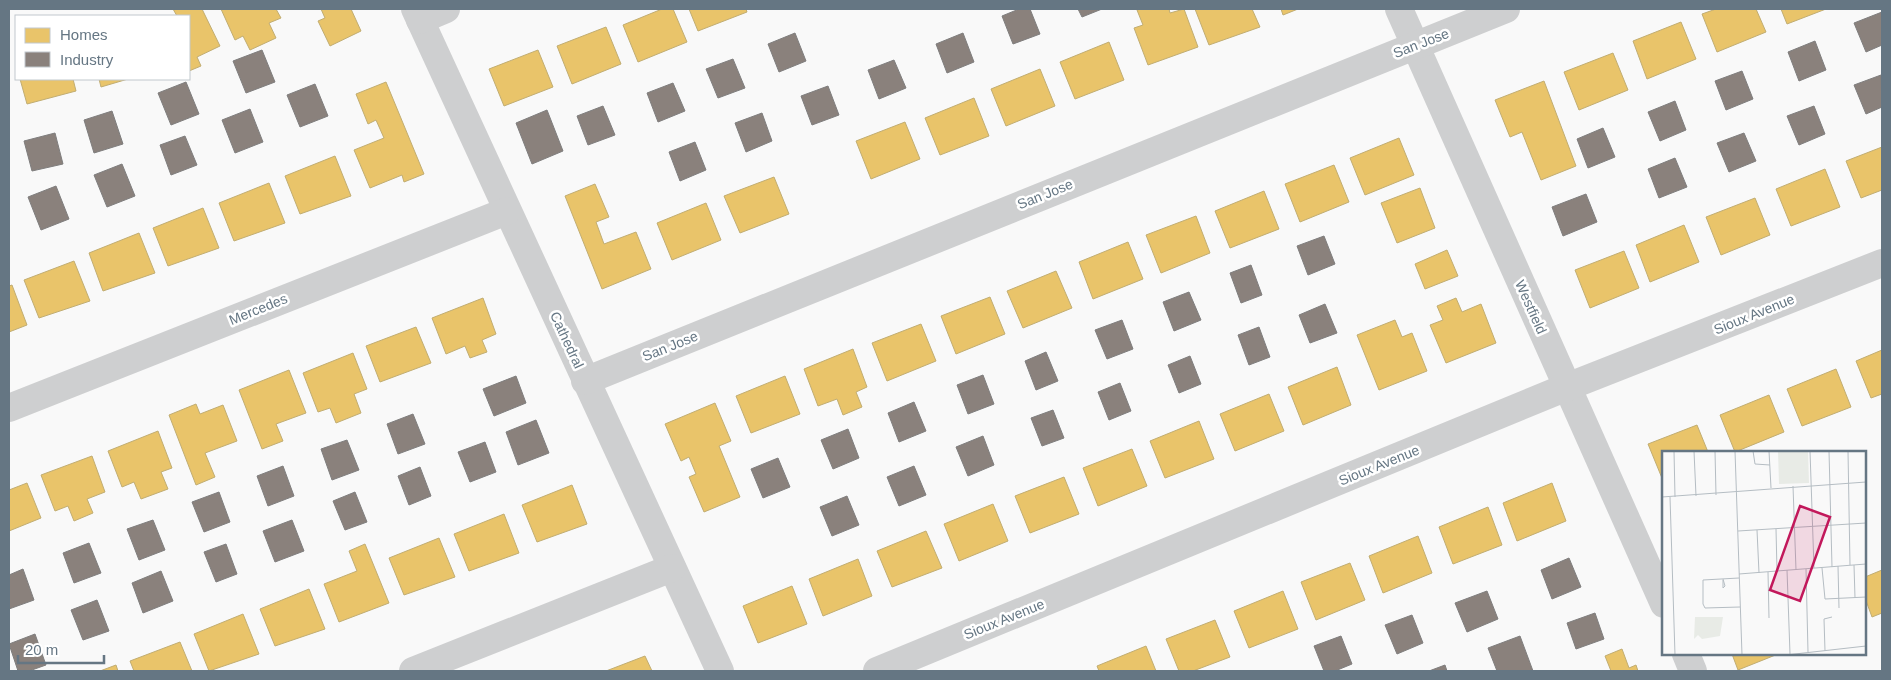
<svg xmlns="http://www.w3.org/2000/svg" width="1891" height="680" font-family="Arial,sans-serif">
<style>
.homes{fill:#e9c46a;stroke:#c1ad72}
.industry{fill:#8a817c;stroke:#7f7e7e}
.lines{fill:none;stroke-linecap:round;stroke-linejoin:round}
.minor{stroke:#cecfd0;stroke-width:28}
.labels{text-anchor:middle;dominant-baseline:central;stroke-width:5;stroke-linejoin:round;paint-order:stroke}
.street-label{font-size:14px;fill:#657683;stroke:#fff}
.inset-road{fill:none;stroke:#b5bdc3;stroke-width:1}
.view{fill:#c2185b;fill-opacity:0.15;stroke:#c2185b;stroke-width:2.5}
.inset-edge{fill:none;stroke:#657683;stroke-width:2.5}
</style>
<rect width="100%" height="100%" fill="#f9f9f9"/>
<!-- homes -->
<g class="homes">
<polygon points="173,9 202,9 220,46 197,57 201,66 189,71 189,16 177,16"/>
<polygon points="221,9 276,9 281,18 269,23 276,38 250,50 243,36 235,40"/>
<polygon points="321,9 351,9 361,31 330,46 318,21 325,18"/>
<polygon points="662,9 673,9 687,42 638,62 623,25"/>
<polygon points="689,9 746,9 747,12 698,31"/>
<polygon points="1141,9 1169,9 1170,13 1184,9 1198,47 1148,65 1134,28 1143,25 1137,10"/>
<polygon points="1195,9 1252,9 1260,27 1209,45"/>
<polygon points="1281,9 1298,9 1283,15"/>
<polygon points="1716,9 1756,9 1766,32 1717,52 1702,14"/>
<polygon points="1781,9 1826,9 1787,24"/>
<polygon points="1681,22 1696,59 1647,79 1633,41"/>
<polygon points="606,27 621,64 572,84 557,46"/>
<polygon points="1109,42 1124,80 1075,99 1060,62"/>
<polygon points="538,50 553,87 504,106 489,69"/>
<polygon points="1613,53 1628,90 1579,110 1564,72"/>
<polygon points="1040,69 1055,106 1006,126 991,89"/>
<polygon points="20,79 73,79 76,91 27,104"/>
<polygon points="99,79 128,79 101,87"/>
<polygon points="1544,81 1576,166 1541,180 1522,132 1510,137 1495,100"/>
<polygon points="386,82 424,174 404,182 402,175 370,188 354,150 384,138 376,120 368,124 356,94"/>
<polygon points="974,98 989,136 940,155 925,118"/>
<polygon points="905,122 920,159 871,179 856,141"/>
<polygon points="1399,138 1414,175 1365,195 1350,158"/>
<polygon points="1882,147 1882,190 1861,198 1846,161"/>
<polygon points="335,156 351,196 300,214 285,176"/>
<polygon points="1334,165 1349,202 1300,222 1285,184"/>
<polygon points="1825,169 1840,207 1791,226 1776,189"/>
<polygon points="774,177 789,214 740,233 724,196"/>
<polygon points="269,183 285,223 234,241 219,203"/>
<polygon points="595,184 609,217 596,222 604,244 636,232 651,269 602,289 565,196"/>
<polygon points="1420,188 1435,228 1397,243 1381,203"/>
<polygon points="1264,191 1279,229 1230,248 1215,211"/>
<polygon points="1755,198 1770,235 1721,255 1706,217"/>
<polygon points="706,203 721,240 672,260 657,223"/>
<polygon points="203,208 219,248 168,266 153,228"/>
<polygon points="1196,216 1210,253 1161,273 1146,235"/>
<polygon points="1684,225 1699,262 1650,282 1636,245"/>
<polygon points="139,233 155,273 103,291 89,253"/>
<polygon points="1128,242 1143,279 1093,299 1079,262"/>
<polygon points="1447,250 1458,276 1425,289 1415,264"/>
<polygon points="1624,251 1639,288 1590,308 1575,270"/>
<polygon points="74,261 90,301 39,318 24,280"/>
<polygon points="1056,271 1072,308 1023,328 1007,291"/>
<polygon points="12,285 27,325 9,332 9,286"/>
<polygon points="990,297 1005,334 956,354 941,316"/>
<polygon points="483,298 496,334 482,340 487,352 470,358 465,346 446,354 432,318"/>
<polygon points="1456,298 1462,312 1481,304 1496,343 1446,363 1430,325 1443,320 1437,306"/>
<polygon points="1395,320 1402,337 1412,333 1427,371 1379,390 1357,335"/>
<polygon points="921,324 936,361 887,381 872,343"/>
<polygon points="416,327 431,363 380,382 366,346"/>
<polygon points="853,349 867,387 856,392 862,407 843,415 837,399 818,406 804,369"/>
<polygon points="1882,350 1882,394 1871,398 1856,361"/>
<polygon points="353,353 367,389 354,394 361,413 336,423 330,408 318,412 303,373"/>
<polygon points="1337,367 1351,405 1303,425 1288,387"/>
<polygon points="1836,369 1851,407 1802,426 1787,389"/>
<polygon points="289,370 306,413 276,424 283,441 262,449 239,390"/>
<polygon points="785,376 800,414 751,433 736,396"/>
<polygon points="1269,394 1284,431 1235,451 1220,414"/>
<polygon points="1769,395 1784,432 1735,452 1720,415"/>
<polygon points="715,403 731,441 719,446 740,497 704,512 689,477 696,474 689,457 681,461 665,424"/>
<polygon points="196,404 200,414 223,405 237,441 205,453 215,477 196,485 169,415"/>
<polygon points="1199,421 1214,459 1165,478 1150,441"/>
<polygon points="1697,425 1708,452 1664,452 1664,483 1648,444"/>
<polygon points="158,431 172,468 161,472 168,489 141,499 134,482 122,487 108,451"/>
<polygon points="1132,449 1147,486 1098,506 1083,468"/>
<polygon points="92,456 105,492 87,499 93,513 74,521 68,506 55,511 41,475"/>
<polygon points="1064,477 1079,514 1030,533 1015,496"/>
<polygon points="27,483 41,518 9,531 9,490"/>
<polygon points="1552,483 1566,521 1517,541 1503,503"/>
<polygon points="572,485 587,524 537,542 522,505"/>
<polygon points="993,504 1008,541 959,561 944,524"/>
<polygon points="1488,507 1502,545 1453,564 1439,527"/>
<polygon points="504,514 519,553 469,571 454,534"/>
<polygon points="926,531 942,568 892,587 877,551"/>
<polygon points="1418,536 1432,573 1383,593 1369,556"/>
<polygon points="439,538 455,577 404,595 389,558"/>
<polygon points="365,544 389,603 339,622 324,584 357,571 349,551"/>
<polygon points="858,559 872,596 823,616 809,579"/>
<polygon points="1350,563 1365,600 1316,620 1301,582"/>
<polygon points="1882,570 1882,613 1872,617 1865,598 1865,577"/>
<polygon points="792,586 807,624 758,643 743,606"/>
<polygon points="309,589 325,629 275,646 260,609"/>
<polygon points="1283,591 1298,629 1249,648 1234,611"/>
<polygon points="243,614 259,654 209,671 194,634"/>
<polygon points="1215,620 1230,657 1193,671 1179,671 1166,639"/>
<polygon points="180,642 192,671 134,671 130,661"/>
<polygon points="1146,646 1156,671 1099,671 1097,666"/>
<polygon points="1622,649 1629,668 1636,665 1638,671 1611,671 1605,656"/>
<polygon points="1732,654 1778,654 1738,670"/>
<polygon points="645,656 652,671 606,671"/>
<polygon points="116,665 118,671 100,671"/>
</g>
<!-- industry -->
<g class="industry">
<polygon points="1019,9 1030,9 1040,34 1013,44 1002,16"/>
<polygon points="1078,9 1102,9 1082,17"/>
<polygon points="1882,12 1882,45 1866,52 1854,23"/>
<polygon points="795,33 806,61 779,72 768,44"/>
<polygon points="963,33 974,62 947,73 936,44"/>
<polygon points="1815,41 1826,70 1799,81 1788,52"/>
<polygon points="262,50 275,82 246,93 233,61"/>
<polygon points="733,59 745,88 718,98 706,69"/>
<polygon points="894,60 906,88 879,99 868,70"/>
<polygon points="1742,71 1753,99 1726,110 1715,81"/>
<polygon points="1881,75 1882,107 1866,114 1854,85"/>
<polygon points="186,82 199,114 171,125 158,93"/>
<polygon points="673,83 685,111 658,122 647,93"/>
<polygon points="315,84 328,116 300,127 287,95"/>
<polygon points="828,86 839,115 812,125 801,96"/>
<polygon points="1675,101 1686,130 1660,141 1648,112"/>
<polygon points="603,106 615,135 588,145 577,116"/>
<polygon points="1814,106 1825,134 1799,145 1787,116"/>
<polygon points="250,109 263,142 235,153 222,120"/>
<polygon points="547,110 563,151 532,164 516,123"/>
<polygon points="112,111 123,144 94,153 84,120"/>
<polygon points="762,113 772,141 746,152 735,123"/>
<polygon points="1603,128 1615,157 1588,168 1577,139"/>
<polygon points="55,133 63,164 32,171 24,141"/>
<polygon points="1744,133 1756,161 1729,172 1717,143"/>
<polygon points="185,136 197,165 171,175 160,145"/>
<polygon points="695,142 706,170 680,181 669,152"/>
<polygon points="1675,158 1687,187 1659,198 1648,169"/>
<polygon points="122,164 135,196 107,207 94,175"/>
<polygon points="56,186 69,219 41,230 28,197"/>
<polygon points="1586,194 1597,222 1563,236 1552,207"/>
<polygon points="1324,236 1335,264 1308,275 1297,246"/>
<polygon points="1251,265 1262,295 1241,303 1230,273"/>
<polygon points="1189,292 1201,320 1174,331 1163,302"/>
<polygon points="1325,304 1337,333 1310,343 1299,315"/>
<polygon points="1122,320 1133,349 1107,359 1095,330"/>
<polygon points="1259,327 1270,357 1249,365 1238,335"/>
<polygon points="1046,352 1058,381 1036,390 1025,361"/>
<polygon points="1190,356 1201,384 1179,393 1168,365"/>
<polygon points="983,375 994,404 968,414 957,385"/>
<polygon points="516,376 526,403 494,416 483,389"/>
<polygon points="1120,383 1131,411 1109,420 1098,392"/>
<polygon points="914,402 926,431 899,442 888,413"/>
<polygon points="1053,410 1064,438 1042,446 1031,418"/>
<polygon points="413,414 425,444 398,454 387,424"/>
<polygon points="536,420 549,453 518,465 506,432"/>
<polygon points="848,429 859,458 833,469 821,440"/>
<polygon points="983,436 994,465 968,476 956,447"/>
<polygon points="347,440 359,470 332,480 321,449"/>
<polygon points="485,442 496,472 470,482 458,452"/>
<polygon points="778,458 790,487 763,498 751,469"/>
<polygon points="283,466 294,496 268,506 257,476"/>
<polygon points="914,466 926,495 899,506 887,477"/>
<polygon points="420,467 431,496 409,505 398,476"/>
<polygon points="219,492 230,522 204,532 192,502"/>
<polygon points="355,492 367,522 345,530 333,501"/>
<polygon points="847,496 859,525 832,536 820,507"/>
<polygon points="153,520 165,550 139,560 127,529"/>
<polygon points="292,520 304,551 275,562 263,531"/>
<polygon points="89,543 101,573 74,583 63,553"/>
<polygon points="226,544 237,574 216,582 204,552"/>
<polygon points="1569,558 1581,587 1552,599 1541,570"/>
<polygon points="23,569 34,600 9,609 9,575"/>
<polygon points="161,571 173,601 143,613 132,583"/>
<polygon points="1487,591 1498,619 1467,632 1455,603"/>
<polygon points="97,600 109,631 83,640 71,610"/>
<polygon points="1595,613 1604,639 1576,649 1567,623"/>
<polygon points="1412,615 1423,643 1397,654 1385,625"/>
<polygon points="35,634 46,665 29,671 18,671 9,644"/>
<polygon points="1341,636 1352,664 1335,671 1324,671 1314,646"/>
<polygon points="1520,636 1533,671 1497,671 1488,648"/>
<polygon points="1445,665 1447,671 1429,671"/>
</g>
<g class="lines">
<!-- minor -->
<g class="minor">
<polyline points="415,9 720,671"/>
<polyline points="1399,9 1664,604"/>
<polyline points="420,20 446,9"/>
<polyline points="585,381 1506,9"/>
<polyline points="9,408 507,211"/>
<polyline points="1686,654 1693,671"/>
<polyline points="413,671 672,568"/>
<polyline points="877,671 1567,387 1882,263"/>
</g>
</g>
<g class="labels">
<!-- street labels -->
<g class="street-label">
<text transform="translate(1421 43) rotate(-21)">San Jose</text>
<text transform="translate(1045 194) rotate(-22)">San Jose</text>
<text transform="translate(1531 307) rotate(66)">Westfield</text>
<text transform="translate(258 309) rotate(-22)">Mercedes</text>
<text transform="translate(1754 314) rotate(-22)">Sioux Avenue</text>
<text transform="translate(567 340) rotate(65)">Cathedral</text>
<text transform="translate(670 346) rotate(-22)">San Jose</text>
<text transform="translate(1379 465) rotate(-22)">Sioux Avenue</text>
<text transform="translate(1004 619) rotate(-22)">Sioux Avenue</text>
</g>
</g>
<!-- overview -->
<g transform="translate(1662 451)">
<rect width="204" height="204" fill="#f9f9f9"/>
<path d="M 116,0 L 146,0 L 147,32 L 117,33 ZM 61,166 L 58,185 L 40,188 L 36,184 L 32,188 L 33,166 Z" fill="#e8ebe6"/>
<path class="inset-road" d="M 12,0 L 13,46M 32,0 L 34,45M 53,0 L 54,44M 73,0 L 80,204M 91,0 L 93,13 L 108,14M 107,0 L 109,37M 148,0 L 152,117M 167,0 L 170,116M 186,0 L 188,114M 131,35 L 134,119M 0,46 L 204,31M 8,46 L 13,204M 114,78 L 115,120M 95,79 L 97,122M 76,80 L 204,72M 192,114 L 193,147M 176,115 L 177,157M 160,117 L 163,148 L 204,146M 144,118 L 146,201M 125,119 L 128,203M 106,121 L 107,167M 77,123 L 204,113M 77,127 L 41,129 L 41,153 L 43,157 L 78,156M 61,128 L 63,135 L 61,137 L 61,129M 163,200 L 162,168 L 170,166M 124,204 L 204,195"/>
<path class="view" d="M 138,55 L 168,66 L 138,150 L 108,139 Z"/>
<rect width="204" height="204" class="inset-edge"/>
</g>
<!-- border -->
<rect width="1891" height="680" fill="none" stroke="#657683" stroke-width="20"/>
<!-- legend -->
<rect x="15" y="15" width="175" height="65" fill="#ffffff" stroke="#c1c8cd"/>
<rect x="25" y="28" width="25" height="15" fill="#e9c46a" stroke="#c1c8cd"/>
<text x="60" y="40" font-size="15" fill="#657683">Homes</text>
<rect x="25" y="52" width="25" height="15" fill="#8a817c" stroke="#c1c8cd"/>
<text x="60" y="65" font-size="15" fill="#657683">Industry</text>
<!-- scale -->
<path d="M18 655v8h86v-8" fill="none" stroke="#657683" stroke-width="2.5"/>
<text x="25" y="655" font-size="15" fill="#657683" stroke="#ffffff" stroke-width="4" paint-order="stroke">20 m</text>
</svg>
